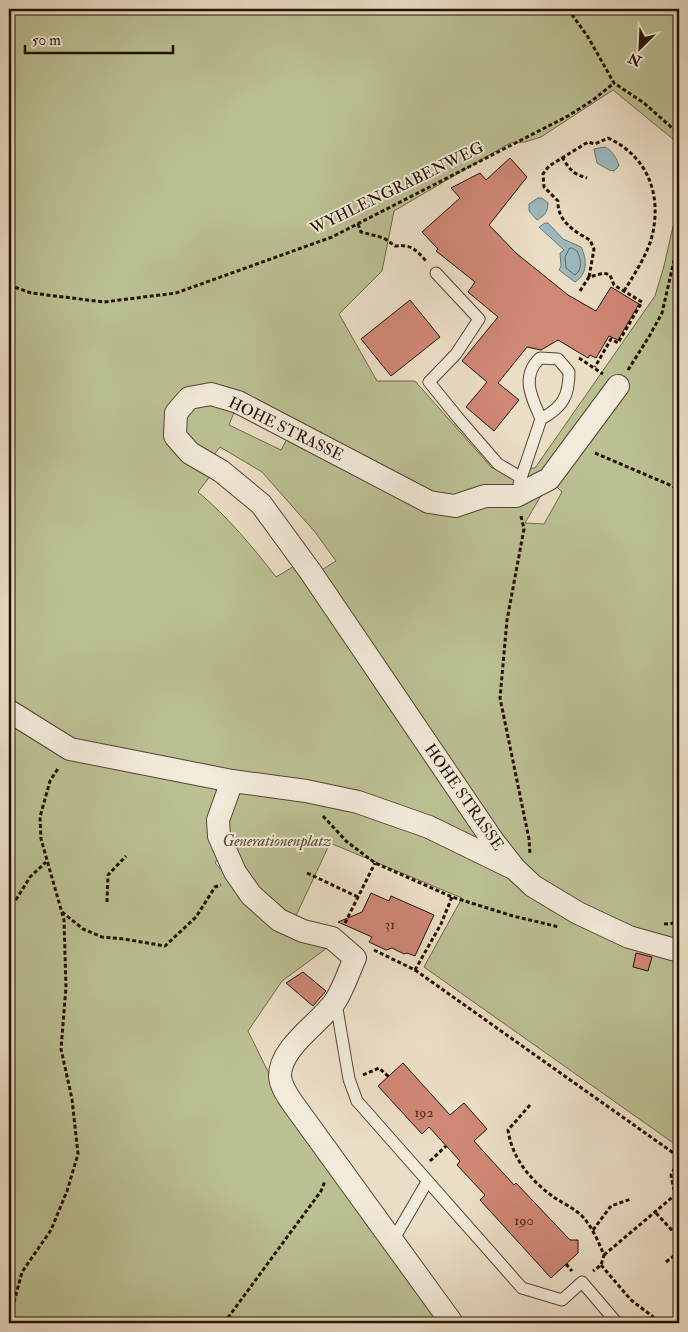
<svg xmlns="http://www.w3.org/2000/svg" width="688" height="1332" font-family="'IM FELL Double Pica',serif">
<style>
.green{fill:#bbc093;stroke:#70684a;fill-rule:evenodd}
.water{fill:#9cbabf;stroke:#6c7673}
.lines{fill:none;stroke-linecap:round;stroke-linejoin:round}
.shore{stroke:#606660;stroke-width:1}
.building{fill:#cf8776;stroke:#241100}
.service-casing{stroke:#564432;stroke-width:13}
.minor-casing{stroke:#564432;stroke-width:24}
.path{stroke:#241100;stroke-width:3;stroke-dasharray:4 2.5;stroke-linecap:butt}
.service{stroke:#f2eada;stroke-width:11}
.minor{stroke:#f2eada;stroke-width:22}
.labels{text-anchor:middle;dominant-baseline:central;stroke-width:4;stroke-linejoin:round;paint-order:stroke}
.number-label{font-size:14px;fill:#4f2e1e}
.street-label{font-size:16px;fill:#241100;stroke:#f2eada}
.park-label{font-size:16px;font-style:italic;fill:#594e33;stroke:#f2eada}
</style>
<rect width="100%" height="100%" fill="#ebdec6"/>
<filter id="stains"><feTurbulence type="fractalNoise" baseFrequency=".004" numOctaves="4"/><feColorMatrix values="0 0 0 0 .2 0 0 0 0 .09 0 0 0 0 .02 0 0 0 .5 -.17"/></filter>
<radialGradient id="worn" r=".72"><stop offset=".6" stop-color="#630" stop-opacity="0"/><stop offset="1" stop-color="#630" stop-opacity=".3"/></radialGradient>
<!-- green -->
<path class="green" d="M 9,9 L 679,9 L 679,144 L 613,90 L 541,137 L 525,142 L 510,143 L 394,211 L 382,271 L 339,314 L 377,381 L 415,381 L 492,468 L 535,468 L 655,296 L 664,266 L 679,200 L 679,1147 L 424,967 L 462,898 L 330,843 L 294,920 L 268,901 L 228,845 L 215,863 L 261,913 L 327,948 L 282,981 L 248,1031 L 278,1092 L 444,1323 L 9,1323 ZM 235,410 L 288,437 L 281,450 L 229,425 ZM 220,447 L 262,472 L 315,532 L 336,561 L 312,576 L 301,562 L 276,577 C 252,546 228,517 198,492 L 214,471 L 206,466 ZM 550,480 L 562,492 L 544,524 L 525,523 Z"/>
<!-- water -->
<g class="water">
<path d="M 605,147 C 611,149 618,160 619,166 L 614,171 L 609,170 L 597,163 L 594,149 Z"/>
<path d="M 538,198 L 542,198 L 548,203 C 548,212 544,216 537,220 L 529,211 L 529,204 Z"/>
<path d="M 545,223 L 548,223 L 563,239 L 581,247 C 587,259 588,274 575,282 L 559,270 L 561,266 L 560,253 L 564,250 L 539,227 Z"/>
</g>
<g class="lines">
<!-- shore -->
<path class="shore" d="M 572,248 L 577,251 C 581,259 583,269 575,275 L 566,268 L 565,257 L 569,249 Z"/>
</g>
<!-- building -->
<g class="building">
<polygon points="510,158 527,177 489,225 516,253 568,295 596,311 611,287 639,304 618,340 609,336 596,358 590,355 588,358 558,340 541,350 527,347 498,383 519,400 494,431 466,407 487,382 462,361 498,317 468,292 475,282 436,251 438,249 422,232 460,198 451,188 480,173 486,180"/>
<polygon points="410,300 440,337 391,376 361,339"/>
<polygon points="371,893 389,901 391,896 434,915 415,956 407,953 404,954 392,948 386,950 369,942 372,937 338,922 362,912"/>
<polygon points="636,953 652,957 648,971 633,967"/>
<polygon points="303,972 326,991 313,1006 286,983"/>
<polygon points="403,1063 450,1115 464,1103 487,1129 474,1141 514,1185 516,1183 570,1240 578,1240 578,1253 551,1278 480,1200 485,1195 457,1165 460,1161 429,1127 422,1134 378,1086"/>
</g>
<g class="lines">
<!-- service casing -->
<g class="service-casing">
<g id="service">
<polyline points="436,273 479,319 456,354 429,382 459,419 498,464 520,477"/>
<path d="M 519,484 L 541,419 C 563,407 569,396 569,372 L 558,359 L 540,358 C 520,377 532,398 541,419"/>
<polyline points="336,1003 349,1079 357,1101 522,1288 562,1300 582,1282 617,1323"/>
<polyline points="392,1242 427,1182"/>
</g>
</g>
<!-- minor casing -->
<g class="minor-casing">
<g id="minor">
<polyline points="618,386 549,479 516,496 485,496 455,506 429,502 238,402 211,394 189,398 176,413 175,436 190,453 221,471 261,504 310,571 493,841 515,869 533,886 578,913 629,937 679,951"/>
<polyline points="9,711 70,749 232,781 306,791 358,802 429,827 511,867"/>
<path d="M 232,781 L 218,820 L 219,836 L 235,872 L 251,895 L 279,920 L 303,931 L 332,938 L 355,958 C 349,971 344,987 336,1000 C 321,1023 279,1047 280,1077 C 281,1086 286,1093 291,1101 L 452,1323"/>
</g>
</g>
<!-- path -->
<g class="path">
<polyline points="568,9 588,37 614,83 644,103 679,134"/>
<path d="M 562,157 C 570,170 573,174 587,178"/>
<path d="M 358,224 L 361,232 L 384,238 L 395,246 C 412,244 416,250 427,262"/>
<path d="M 589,277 L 594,249 L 590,240 C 575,232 557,221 558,201 L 544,187 L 543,174 L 549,166 L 588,142 L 595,144 L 608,138 C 649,157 663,197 651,240 C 645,258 634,275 624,291"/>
<polyline points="9,285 31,293 104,302 176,293 332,237 568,116 593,100 614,83"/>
<polyline points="580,291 589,277 604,273 610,275 614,285 642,302 618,343 611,339 595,367"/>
<polyline points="579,358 603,374"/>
<polyline points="628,370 650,335 662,313 679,239"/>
<polyline points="595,453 679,489"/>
<polyline points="521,516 524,529 507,620 500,698 529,839 530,854"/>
<polyline points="323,816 346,841 375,863 452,897 513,916 559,927"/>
<polyline points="307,873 358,897"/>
<polyline points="107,902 108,875 126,856"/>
<polyline points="9,911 30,877 46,862"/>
<polyline points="62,912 83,929 102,937 124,939 165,946 196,917 215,887 221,885"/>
<polyline points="345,923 375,863"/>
<polyline points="664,924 675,923"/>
<polyline points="374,950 415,970 441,924 452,897"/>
<polyline points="415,970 679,1157"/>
<polyline points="363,1075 379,1068 389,1077"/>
<path d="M 530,1105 L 508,1130 C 512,1159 532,1182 555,1198 C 563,1203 573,1208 581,1215 C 592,1226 598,1241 604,1255 L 601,1265 L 593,1271"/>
<polyline points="430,1161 446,1146"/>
<polyline points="656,1213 679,1238"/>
<polyline points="593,1230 611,1206 631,1199"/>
<polyline points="604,1255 675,1195 671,1175 679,1160"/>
<polyline points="666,1262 679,1252"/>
<polyline points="566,1264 572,1271"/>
<polyline points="601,1265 631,1300 652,1316 658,1323"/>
<polyline points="9,1321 22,1272 51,1230 67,1191 78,1154 72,1099 61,1049 66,987 64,920 41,839 40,817 50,781 59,767"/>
<polyline points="224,1323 321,1191 325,1181"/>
</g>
<!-- service -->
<use href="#service" class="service"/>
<!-- minor -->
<use href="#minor" class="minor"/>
</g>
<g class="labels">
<!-- number labels -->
<g class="number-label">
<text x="390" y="924">31</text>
<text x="424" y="1112">192</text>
<text x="524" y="1220">190</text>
</g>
<!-- street labels -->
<g class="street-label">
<text transform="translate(397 188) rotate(-26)">WYHLENGRABENWEG</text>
<text transform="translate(286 429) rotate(26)">HOHE STRASSE</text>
<text transform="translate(464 797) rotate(55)">HOHE STRASSE</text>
</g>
<!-- park labels -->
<g class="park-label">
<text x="277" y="841">Generationenplatz</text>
</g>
</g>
<!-- margin -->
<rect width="688" height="1332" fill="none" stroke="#ebdec6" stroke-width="30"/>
<rect x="10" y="10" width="668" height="1312" fill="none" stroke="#241100" stroke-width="2.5"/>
<rect x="15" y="15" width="658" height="1302" fill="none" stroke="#241100"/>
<!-- north arrow -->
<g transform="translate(640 48) rotate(204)" stroke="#f2eada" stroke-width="4" paint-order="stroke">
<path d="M0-4L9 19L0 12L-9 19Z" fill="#241100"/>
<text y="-8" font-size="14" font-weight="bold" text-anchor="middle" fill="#241100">N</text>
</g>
<!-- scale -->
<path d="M25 45v8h148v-8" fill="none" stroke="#241100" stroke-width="2.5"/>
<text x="32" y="45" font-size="15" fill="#241100" stroke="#f2eada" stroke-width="4" paint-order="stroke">50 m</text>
<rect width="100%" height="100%" filter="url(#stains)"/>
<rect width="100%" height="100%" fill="url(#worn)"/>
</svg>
